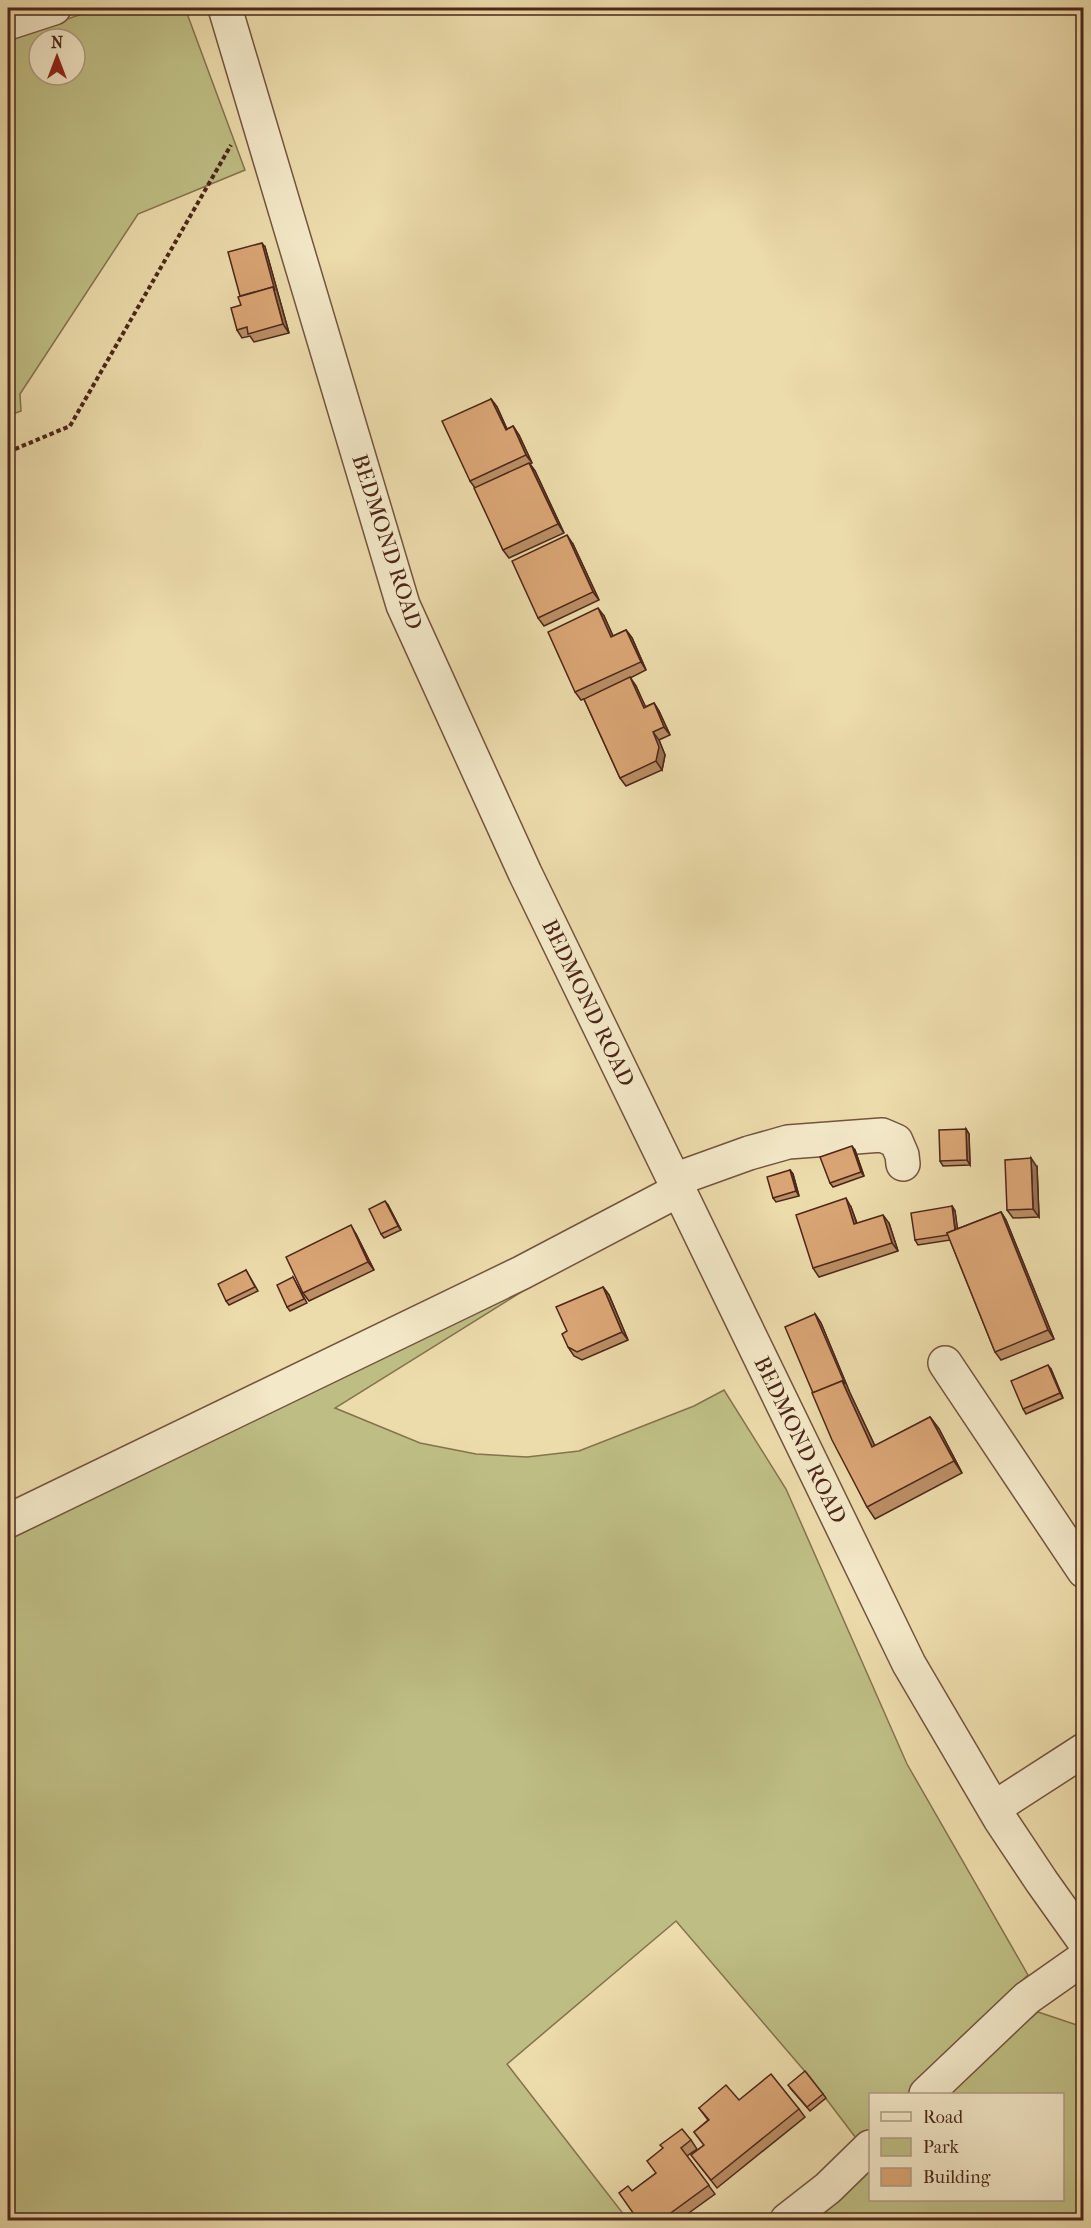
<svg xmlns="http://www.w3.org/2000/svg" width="1091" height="2228" font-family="'IM FELL French Canon',serif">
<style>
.green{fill:#bebe84;stroke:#85724e;stroke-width:1.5;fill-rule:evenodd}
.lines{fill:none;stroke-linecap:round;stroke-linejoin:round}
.minor-casing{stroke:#74543e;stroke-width:36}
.path{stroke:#4c2719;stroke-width:4;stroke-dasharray:4.5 3;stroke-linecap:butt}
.minor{stroke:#f3e8c8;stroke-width:33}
.wall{fill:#bb8e65;stroke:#4c2719;stroke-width:1.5}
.shaded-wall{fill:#997452;stroke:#4c2719;stroke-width:1.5}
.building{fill:#daa575;stroke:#4c2719;stroke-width:1.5}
.labels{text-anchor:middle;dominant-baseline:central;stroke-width:4.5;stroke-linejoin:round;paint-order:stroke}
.street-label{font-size:22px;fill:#4c2719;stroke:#f3e8c8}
</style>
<rect width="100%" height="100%" fill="#ecdbab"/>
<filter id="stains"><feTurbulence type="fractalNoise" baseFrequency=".00333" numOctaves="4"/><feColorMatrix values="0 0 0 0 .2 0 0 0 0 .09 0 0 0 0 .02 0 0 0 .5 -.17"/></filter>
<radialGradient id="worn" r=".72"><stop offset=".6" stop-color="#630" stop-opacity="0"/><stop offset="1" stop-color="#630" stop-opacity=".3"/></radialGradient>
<!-- green -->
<g class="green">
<path d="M 101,8 L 185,8 L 245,170 L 138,214 L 20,394 L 21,411 L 8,416 L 8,38 ZM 39,39 L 75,39 L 75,75 L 39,75 Z"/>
<polygon points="563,1266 335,1408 420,1443 476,1454 527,1457 579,1451 694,1406 724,1390 786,1489 907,1764 1028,1975 907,2094 870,2094 870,2131 859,2142 808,2075 676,1921 507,2064 628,2220 8,2220 8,1531"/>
<polygon points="1038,2012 1083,2027 1083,2220 813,2220 870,2169 870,2200 1062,2200 1062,2094 944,2094 966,2073"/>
</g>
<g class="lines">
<!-- minor casing -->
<g class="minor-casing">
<g id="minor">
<polyline points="225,8 403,605 525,873 909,1664 1000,1819 1042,1882 1084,1941"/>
<polyline points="8,23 54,8"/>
<polyline points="674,1180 749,1153 788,1142 882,1135 896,1141 902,1155 903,1164"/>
<polyline points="945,1363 1084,1571"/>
<polyline points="8,1521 521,1273 679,1190"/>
<polyline points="994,1808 1084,1750"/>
<polyline points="926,2094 1027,1998 1084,1958"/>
<polyline points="787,2220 828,2188 870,2147"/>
</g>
</g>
<!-- path -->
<g class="path">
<polyline points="70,426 231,145"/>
<polyline points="8,452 70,426"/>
</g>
<!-- minor -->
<use href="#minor" class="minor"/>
</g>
<!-- wall -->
<g class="wall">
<polygon points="265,247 289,333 254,342 250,336 242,338 237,330 241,305"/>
<polygon points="491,399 497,407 507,429 513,426 519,435 532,463 530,464 535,471 564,533 509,558 503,550 475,488 470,481"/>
<polygon points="573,544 599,600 544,626 538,618"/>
<polygon points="604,616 613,636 626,630 632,638 646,670 630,678 636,686 645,707 654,703 659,711 670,735 659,740 665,755 662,770 626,786 620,778 584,699 581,700 575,692"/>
<polygon points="1083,805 1083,860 1077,851"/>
<polygon points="966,1129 969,1134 970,1165 943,1166 940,1161"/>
<polygon points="855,1150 864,1176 833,1187 830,1183"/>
<polygon points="1037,1167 1039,1217 1013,1218 1007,1210"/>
<polygon points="790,1170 793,1174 799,1196 776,1202 773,1198"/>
<polygon points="388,1205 401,1230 384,1238 381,1234"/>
<polygon points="952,1206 955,1211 957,1229 1001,1212 1006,1220 1054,1339 1001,1360 995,1352 950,1240 918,1245 915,1240"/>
<polygon points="851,1207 857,1223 889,1223 898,1251 819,1277 813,1268"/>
<polygon points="356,1234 374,1270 309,1301 303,1293"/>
<polygon points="246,1270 258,1291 229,1305 226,1301"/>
<polygon points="293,1277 307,1303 290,1311 287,1307"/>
<polygon points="603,1287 609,1295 628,1340 582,1360 574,1356 568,1347 567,1331"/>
<polygon points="815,1314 821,1323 850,1393 875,1446 930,1417 939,1429 962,1473 875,1519 867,1507 813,1393"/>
<polygon points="1051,1369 1063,1398 1026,1414 1023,1409"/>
<polygon points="791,2089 823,2094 826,2098 810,2111"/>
<polygon points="739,2100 799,2109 805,2117 717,2188 691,2155 704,2145 694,2132 708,2120 699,2108"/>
<polygon points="691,2140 697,2149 687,2156 715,2194 679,2220 638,2220 632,2191 656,2173 663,2148"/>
</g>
<!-- shaded-wall -->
<g class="shaded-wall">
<polygon points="262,243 265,247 289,333 283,324 273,287"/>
<polygon points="491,399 497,407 511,438 506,430"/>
<polygon points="513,426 519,435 532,463 526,455"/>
<polygon points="529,463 535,471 564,533 558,524"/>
<polygon points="567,535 573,544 599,600 593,592"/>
<polygon points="598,608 604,616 617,645 611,637"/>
<polygon points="626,630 632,638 646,670 641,662"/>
<polygon points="630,677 636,686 650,716 644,708"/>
<polygon points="654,703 659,711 670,735 664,727"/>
<polygon points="653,732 659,740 665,755 662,770 656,761"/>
<polygon points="966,1129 969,1134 970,1165 967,1160"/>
<polygon points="852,1146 855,1150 864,1176 861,1172"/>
<polygon points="1031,1158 1037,1167 1039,1217 1033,1209"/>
<polygon points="790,1170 793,1174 799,1196 796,1191"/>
<polygon points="846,1198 851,1207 860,1233 854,1224"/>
<polygon points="385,1201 388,1205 401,1230 398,1226"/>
<polygon points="952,1206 955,1211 959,1238 956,1234"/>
<polygon points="1001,1212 1006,1220 1054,1339 1048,1330"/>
<polygon points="883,1215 889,1223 898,1251 892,1243"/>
<polygon points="351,1225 356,1234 374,1270 368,1262"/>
<polygon points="603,1287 609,1295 628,1340 622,1332"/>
<polygon points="815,1314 821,1323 850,1393 881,1459 872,1447 842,1381"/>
<polygon points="1048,1365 1051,1369 1063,1398 1060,1393"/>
<polygon points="930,1417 939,1429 962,1473 954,1461"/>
</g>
<!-- building -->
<g class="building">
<polygon points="262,243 275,291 273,287 240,296 228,252"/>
<polygon points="273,287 283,324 248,334 247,327 237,330 231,308 241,305 238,297"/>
<polygon points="491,399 506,430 513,426 526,455 470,481 442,421"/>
<polygon points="529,463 558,524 503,550 474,488"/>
<polygon points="567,535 593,592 538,618 512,561"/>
<polygon points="598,608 611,637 626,630 641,662 575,692 548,632"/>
<polygon points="630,677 644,708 654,703 664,727 653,732 659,747 656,761 620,778 584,699"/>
<polygon points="1080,805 1083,805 1083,852 1077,851"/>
<polygon points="966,1129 967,1160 940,1161 939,1130"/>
<polygon points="852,1146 861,1172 830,1183 820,1157"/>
<polygon points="1031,1158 1033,1209 1007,1210 1005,1160"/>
<polygon points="790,1170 796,1191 773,1198 767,1177"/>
<polygon points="846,1198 854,1224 883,1215 892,1243 813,1268 796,1215"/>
<polygon points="385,1201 398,1226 381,1234 369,1209"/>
<polygon points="952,1206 955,1230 947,1233 948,1235 915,1240 911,1213"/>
<polygon points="1001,1212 1048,1330 995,1352 947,1233"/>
<polygon points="351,1225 368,1262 303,1293 286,1257"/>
<polygon points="246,1270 255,1287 226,1301 218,1284"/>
<polygon points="293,1277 304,1299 287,1307 277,1285"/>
<polygon points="603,1287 622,1332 577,1352 568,1347 562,1334 567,1331 556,1307"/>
<polygon points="815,1314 845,1384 842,1381 813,1393 785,1327"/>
<polygon points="1048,1365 1060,1393 1023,1409 1011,1381"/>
<polygon points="842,1381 872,1447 930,1417 954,1461 867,1507 832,1440 812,1393"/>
<polygon points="805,2071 823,2094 807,2107 788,2085"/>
<polygon points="771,2074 799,2109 711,2180 691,2155 704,2145 694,2132 709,2120 699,2108 726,2085 739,2100"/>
<polygon points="682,2129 691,2140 681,2148 709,2185 661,2220 638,2220 619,2193 628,2186 632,2191 656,2173 647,2161 663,2148 660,2145"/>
</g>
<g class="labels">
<!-- street labels -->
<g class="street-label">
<text transform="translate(387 542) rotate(72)">BEDMOND ROAD</text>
<text transform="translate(588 1003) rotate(64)">BEDMOND ROAD</text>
<text transform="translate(800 1440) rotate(64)">BEDMOND ROAD</text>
</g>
</g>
<!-- margin -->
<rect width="1091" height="2228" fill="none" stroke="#ecdbab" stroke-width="30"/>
<rect x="9" y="9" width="1073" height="2210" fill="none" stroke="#4c2719" stroke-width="3"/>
<rect x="15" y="15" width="1061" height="2198" fill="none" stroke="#4c2719" stroke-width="1.5"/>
<!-- legend -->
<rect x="869" y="2093" width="195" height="108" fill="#f3e8c8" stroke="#b09b82" stroke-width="1.5"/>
<rect x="881" y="2112" width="30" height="9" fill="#f3e8c8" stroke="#b09b82" stroke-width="1.5"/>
<text x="923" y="2123" font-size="18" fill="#4c2719">Road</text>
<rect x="881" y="2138" width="30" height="18" fill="#bebe84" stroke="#b09b82" stroke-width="1.5"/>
<text x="923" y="2153" font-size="18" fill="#4c2719">Park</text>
<rect x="881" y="2168" width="30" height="18" fill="#daa575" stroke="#b09b82" stroke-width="1.5"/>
<text x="923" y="2183" font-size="18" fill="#4c2719">Building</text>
<!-- north arrow -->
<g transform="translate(57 57)"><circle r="28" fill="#f3e8c8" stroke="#b09b82" stroke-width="1.5"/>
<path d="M0-4.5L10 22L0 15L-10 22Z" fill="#8f2418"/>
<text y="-9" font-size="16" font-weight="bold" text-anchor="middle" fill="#4c2719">N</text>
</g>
<rect width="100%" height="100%" filter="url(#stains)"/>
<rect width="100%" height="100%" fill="url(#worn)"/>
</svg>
